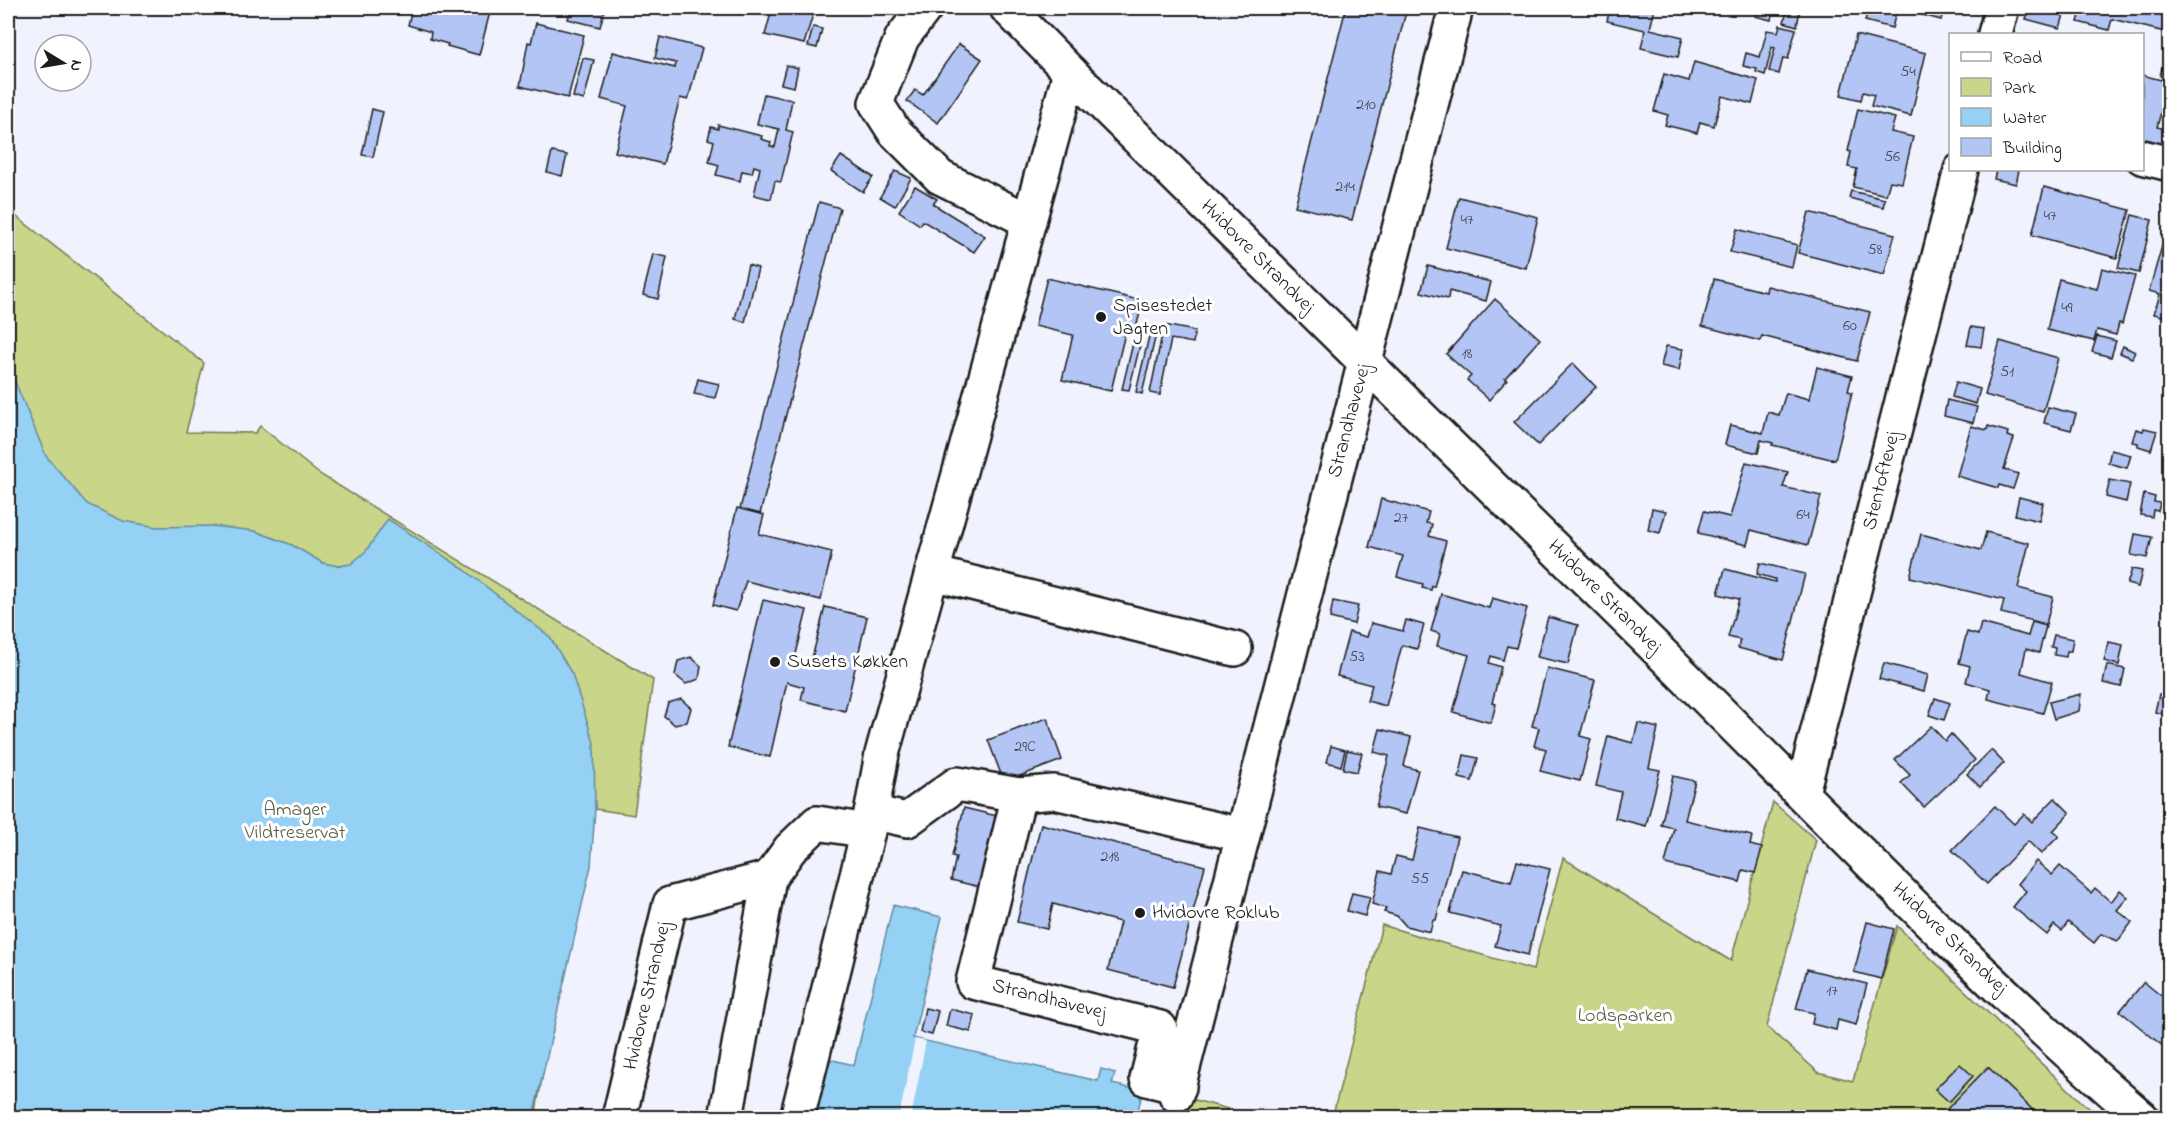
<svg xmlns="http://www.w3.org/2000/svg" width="2177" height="1125" font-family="'Indie Flower',sans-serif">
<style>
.green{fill:#c9d588;stroke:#727852;stroke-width:1.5}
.water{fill:#94d1f5;stroke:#64899e;stroke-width:1.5}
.pier{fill:#f0f3fd}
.building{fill:#b2c5f5;stroke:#1c1c1c;stroke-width:1.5}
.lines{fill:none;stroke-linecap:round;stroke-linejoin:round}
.minor-casing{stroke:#1c1c1c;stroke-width:38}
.minor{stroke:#fff;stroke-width:33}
.poi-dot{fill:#1c1c1c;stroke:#fff;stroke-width:2}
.labels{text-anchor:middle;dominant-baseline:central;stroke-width:6;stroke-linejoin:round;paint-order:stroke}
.number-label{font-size:16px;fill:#424652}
.street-label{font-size:20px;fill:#1c1c1c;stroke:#fff}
.poi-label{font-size:20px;fill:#1c1c1c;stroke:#fff;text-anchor:start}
.park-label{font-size:20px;fill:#595d42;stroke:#fff}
</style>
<rect width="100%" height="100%" fill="#f0f3fd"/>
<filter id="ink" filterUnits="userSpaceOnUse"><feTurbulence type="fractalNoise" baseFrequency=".0167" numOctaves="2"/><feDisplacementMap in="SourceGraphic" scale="12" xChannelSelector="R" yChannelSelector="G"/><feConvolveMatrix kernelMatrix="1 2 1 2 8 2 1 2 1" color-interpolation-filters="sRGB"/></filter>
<g filter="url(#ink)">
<!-- green -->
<g class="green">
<polygon points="8,210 204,363 186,432 255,433 260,426 318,473 653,680 634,815 595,809 594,794 535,1117 8,1117"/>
<polygon points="1773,802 1816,840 1767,1027 1818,1072 1853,1081 1897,926 2085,1105 2102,1117 1332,1118 1382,925 1533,970 1563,858 1731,961"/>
<polygon points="1195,1100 1258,1117 1184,1118 1187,1107"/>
</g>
<!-- water -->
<g class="water">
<polygon points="8,365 46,456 87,504 123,521 157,527 212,526 255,531 292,545 323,563 338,566 351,564 366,551 388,519 465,570 550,637 572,674 594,743 595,809 591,866 533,1117 8,1117"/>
<polygon points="893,905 942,917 913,1038 1098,1081 1101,1069 1115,1073 1112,1084 1143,1091 1136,1117 806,1118 820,1057 854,1065"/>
</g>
<!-- pier -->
<polygon class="pier" points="915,1039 926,1041 911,1117 899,1117"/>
<!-- building -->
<g class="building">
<polygon points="412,8 472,8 490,12 479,55 447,46 448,44 430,39 431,32 408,25"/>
<polygon points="571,8 605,8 600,27 568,19"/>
<polygon points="770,8 815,8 804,44 765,35 771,13 768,12"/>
<polygon points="1346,8 1407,8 1352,220 1295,206"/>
<polygon points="1610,8 1655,8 1650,29 1683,37 1678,57 1641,48 1645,30 1607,21"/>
<polygon points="1757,8 1774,8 1771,20 1755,16"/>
<polygon points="1788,8 1800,10 1797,26 1784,22"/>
<polygon points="1868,8 1944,8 1941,20 1897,8 1892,28 1865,21"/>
<polygon points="2029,8 2066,8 2060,28 2026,19"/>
<polygon points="2082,8 2170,8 2170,14 2165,32 2112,19 2109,30 2078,22"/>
<polygon points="536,23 584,35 568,98 520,86 528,42 531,43"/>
<polygon points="1780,25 1796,29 1788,59 1783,58 1779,74 1769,71 1775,48 1772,47 1765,75 1756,72 1757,69 1743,66 1746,53 1760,57 1767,30 1778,32"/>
<polygon points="813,27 822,29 817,48 808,46"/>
<polygon points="1856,35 1926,53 1911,116 1871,106 1874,95 1863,92 1861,100 1841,95"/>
<polygon points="660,37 702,48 688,100 680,98 663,164 615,152 627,106 601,99 613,52 675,68 676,63 655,58"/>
<polygon points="959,44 982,59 938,123 907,101 915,90 923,95"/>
<polygon points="583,58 594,60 584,100 573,97"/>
<polygon points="1694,62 1758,80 1752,104 1722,96 1714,126 1700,122 1697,133 1665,125 1668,115 1654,111 1664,74 1689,81"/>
<polygon points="2163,64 2170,65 2170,78 2160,76"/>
<polygon points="786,65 798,68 794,87 781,84"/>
<polygon points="2142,75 2169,82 2157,127 2170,130 2167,145 2142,138"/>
<polygon points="764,94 792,100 786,130 793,132 781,182 775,181 771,199 754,195 760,168 754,166 752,173 742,171 740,181 716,175 719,165 709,162 714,141 708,139 711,127 718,129 718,125 762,136 761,139 771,142 770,146 775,147 779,129 757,124"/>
<polygon points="372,109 383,112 373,157 362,155"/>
<polygon points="1858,109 1895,118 1891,132 1913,137 1902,183 1890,181 1886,195 1853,187 1857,169 1848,167 1851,152 1848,151"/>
<polygon points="552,152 567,155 562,176 547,172"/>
<polygon points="841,156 873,177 863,192 831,171"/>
<polygon points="1996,170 2019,170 2016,184 1994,179"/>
<polygon points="895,171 911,178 895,206 880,197"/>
<polygon points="915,186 937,199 933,204 985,236 974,252 923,221 920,225 899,211"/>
<polygon points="2044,187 2130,210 2117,258 2032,235"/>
<polygon points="1851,191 1885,199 1883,207 1849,198"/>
<polygon points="1459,197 1538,217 1526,268 1446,248"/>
<polygon points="819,202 840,208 760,514 740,509"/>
<polygon points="1809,212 1895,234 1884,275 1798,253"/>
<polygon points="2132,215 2152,220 2139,273 2118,268"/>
<polygon points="1737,229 1797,245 1792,267 1730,252"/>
<polygon points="2164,239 2170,240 2170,318 2154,314 2160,294 2149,291"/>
<polygon points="653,254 667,257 658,299 643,295"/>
<polygon points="748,265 758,268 745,322 735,319"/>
<polygon points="1428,266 1491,282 1486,301 1449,291 1448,299 1421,292"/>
<polygon points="2102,268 2135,276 2122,324 2119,323 2116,335 2097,330 2094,341 2047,330 2059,279 2097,289"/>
<polygon points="1047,278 1143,301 1135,332 1126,329 1111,391 1062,380 1073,335 1035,326"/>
<polygon points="1714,279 1766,292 1767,286 1870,312 1857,361 1762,336 1760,341 1702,326"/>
<polygon points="1495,299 1540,339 1505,378 1507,380 1489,400 1467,380 1471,376 1446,354"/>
<polygon points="1164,325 1195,331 1193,343 1171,339 1160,395 1150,393"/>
<polygon points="1971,327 1984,329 1981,347 1967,345"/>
<polygon points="1150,332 1156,334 1142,394 1136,392"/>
<polygon points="2097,336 2116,341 2111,357 2092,352"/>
<polygon points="1134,339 1141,341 1129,390 1122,389"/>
<polygon points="2000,341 2058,358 2043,412 1985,395"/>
<polygon points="1666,346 1683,349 1679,370 1661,366"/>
<polygon points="2123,346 2135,352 2132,358 2120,353"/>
<polygon points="1573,363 1596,387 1538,445 1514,422"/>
<polygon points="1817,367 1852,376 1848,391 1852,392 1835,460 1772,445 1773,443 1761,440 1758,453 1725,445 1730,425 1763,433 1768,412 1779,415 1786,393 1809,399"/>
<polygon points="698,379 719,384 715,398 694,394"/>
<polygon points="1956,382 1980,389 1976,404 1952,397"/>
<polygon points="1947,400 1977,407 1973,423 1944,416"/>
<polygon points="2048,407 2076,414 2071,430 2044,423"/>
<polygon points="1971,426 1987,430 1988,426 2008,432 2007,436 2014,438 2004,469 2018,474 2013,489 1999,485 1998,488 1957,476"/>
<polygon points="2144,428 2157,431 2151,450 2138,446 2138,443 2132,442 2136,429 2143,431"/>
<polygon points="2111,450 2131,455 2127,468 2108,463"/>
<polygon points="1746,462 1788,472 1783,487 1821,496 1808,545 1751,530 1747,545 1698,533 1704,511 1730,517"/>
<polygon points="2110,480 2130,484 2126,502 2106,497"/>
<polygon points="2144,494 2155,497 2154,502 2160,503 2158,511 2153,510 2152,517 2140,515"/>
<polygon points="2019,497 2043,503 2039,521 2015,515"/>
<polygon points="1381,499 1429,512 1426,523 1432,524 1429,536 1446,541 1434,587 1432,586 1431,590 1422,588 1423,584 1397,577 1403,556 1369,547"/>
<polygon points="737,508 764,515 759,534 832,552 821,600 746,581 736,611 713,605"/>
<polygon points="1652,508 1666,511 1660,533 1648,530"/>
<polygon points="1986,532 2029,543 2018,588 2053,597 2046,624 2001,613 2004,600 1910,577 1921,534 1981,550"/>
<polygon points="2135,534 2152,537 2147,558 2131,555"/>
<polygon points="1760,563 1805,574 1783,660 1738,648 1740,640 1728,637 1739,599 1718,594 1725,569 1775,582 1775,579 1757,574"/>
<polygon points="2132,569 2142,571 2138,587 2127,584"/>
<polygon points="1441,594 1489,608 1492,598 1527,608 1516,648 1507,646 1503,660 1491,656 1489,663 1501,667 1492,703 1496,704 1491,723 1453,712 1469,655 1437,646 1440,634 1431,631"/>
<polygon points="763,600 807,610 795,658 811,662 825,607 867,617 845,711 801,700 804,687 787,682 770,757 728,747"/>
<polygon points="1333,601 1358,606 1354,624 1330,618"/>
<polygon points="1548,617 1578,625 1568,664 1537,657"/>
<polygon points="1406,620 1424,625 1417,649 1402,645 1386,706 1367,701 1372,685 1337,676 1349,632 1367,637 1371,623 1403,631"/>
<polygon points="2032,622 2046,626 2039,653 2026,649 2021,673 2052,682 2043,713 1988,699 1990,689 1966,682 1970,666 1959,663 1967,632 1978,635 1981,623 2028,636"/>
<polygon points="2054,635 2073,639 2071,651 2067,651 2066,657 2054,655 2055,648 2051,647"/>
<polygon points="2109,642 2123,645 2119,665 2104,661"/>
<polygon points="691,657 701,666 699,679 686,684 675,675 678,661"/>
<polygon points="1884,663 1928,675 1924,691 1879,679"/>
<polygon points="2107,665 2125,669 2121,687 2103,683"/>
<polygon points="1547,668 1595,680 1580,736 1591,739 1580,781 1540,771 1546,749 1534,746 1539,728 1532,726"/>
<polygon points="2081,694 2079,711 2054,719 2049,702"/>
<polygon points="2159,694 2170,696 2170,715 2155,712"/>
<polygon points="1935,698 1950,703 1944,720 1929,715"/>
<polygon points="681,699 691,708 687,722 675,725 664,716 668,703"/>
<polygon points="1047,718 1062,760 1004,782 988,740"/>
<polygon points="1638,723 1658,728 1649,768 1660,770 1646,826 1615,818 1621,792 1596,786 1608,736 1633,743"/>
<polygon points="1931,726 1945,741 1951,734 1975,760 1924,807 1901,783 1910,775 1895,760"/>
<polygon points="1380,729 1411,737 1404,766 1418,770 1406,814 1376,807 1389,756 1374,752"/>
<polygon points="1331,746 1345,750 1341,766 1327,762"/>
<polygon points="1347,750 1362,753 1357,772 1343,769"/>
<polygon points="1991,750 2004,763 1980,787 1967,774"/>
<polygon points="1464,755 1478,758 1472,781 1459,778"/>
<polygon points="1673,776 1695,781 1685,820 1752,836 1750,845 1762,848 1755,873 1743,870 1740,882 1665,864 1674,828 1661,825"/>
<polygon points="2055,798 2070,813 2053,831 2059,836 2041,854 2028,841 1987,884 1952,850 1995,806 2014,824 2024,814 2032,822"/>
<polygon points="964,808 997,816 980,887 951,880 956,857 952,856"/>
<polygon points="1041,824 1205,866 1173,987 1108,970 1120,922 1053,904 1047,929 1017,922"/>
<polygon points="1420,828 1457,837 1436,920 1433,920 1430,932 1406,926 1397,916 1384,912 1386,908 1372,904 1380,871 1391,874 1396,856 1412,860"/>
<polygon points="1517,861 1550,869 1528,955 1495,946 1501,926 1450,913 1462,870 1511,882"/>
<polygon points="2036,861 2052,875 2060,866 2091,893 2095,888 2111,902 2120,890 2128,897 2117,910 2132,922 2118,941 2101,934 2094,943 2068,922 2062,931 2054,925 2047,935 2013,907 2026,891 2018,884"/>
<polygon points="1352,893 1370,897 1365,916 1347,911"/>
<polygon points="1867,922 1894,929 1881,979 1854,972"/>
<polygon points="1807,969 1867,984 1856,1025 1838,1020 1836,1030 1812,1024 1814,1013 1796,1009"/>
<polygon points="2144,982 2170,1003 2170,1052 2120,1011"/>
<polygon points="925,1008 938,1011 932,1035 920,1032"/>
<polygon points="950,1009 975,1015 971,1032 946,1026"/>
<polygon points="1960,1064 1973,1076 1949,1102 1935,1089"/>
<polygon points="1988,1067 2039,1116 2037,1118 1956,1118 1947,1109"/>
</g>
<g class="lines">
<!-- minor casing -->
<g class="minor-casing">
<g id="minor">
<polyline points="925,8 902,38 876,103 894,131 940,177 1029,221"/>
<path d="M 1007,8 L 1070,72 C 1268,268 1468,461 1666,658 C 1822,813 1975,974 2142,1118"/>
<polyline points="1995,34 2002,8"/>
<polyline points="2142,157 2170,164"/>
<polyline points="932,573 1235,649"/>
<polyline points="1802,793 1961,170"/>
<polyline points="1019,795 973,982 1160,1028 1147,1079 1179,1087"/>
<polyline points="871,812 907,820 957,784 1019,795 1054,792 1243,835"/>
<polyline points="1176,1095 1456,8"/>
<polyline points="619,1118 670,904 769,878"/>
<polyline points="726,1118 769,878 790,849 817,823 868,831"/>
<polyline points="797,1118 868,831 882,754 1070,72"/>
</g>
</g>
<!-- minor -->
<use href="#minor" class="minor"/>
</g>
</g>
<!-- markers -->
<g class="poi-dot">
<circle cx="1101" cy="317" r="6"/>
<circle cx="775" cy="662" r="6"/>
<circle cx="1140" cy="913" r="6"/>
</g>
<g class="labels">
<!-- number labels -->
<g class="number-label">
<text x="1908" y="72">54</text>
<text x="1366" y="105">210</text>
<text x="1892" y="157">56</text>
<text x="1345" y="187">214</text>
<text x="2050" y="216">47</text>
<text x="1467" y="220">47</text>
<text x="1875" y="250">58</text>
<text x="2067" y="308">49</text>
<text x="1850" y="326">60</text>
<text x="1467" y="354">18</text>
<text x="2007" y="372">51</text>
<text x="1803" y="515">64</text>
<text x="1401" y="518">27</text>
<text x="1357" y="657">53</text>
<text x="1025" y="747">29C</text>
<text x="1110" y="857">218</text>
<text x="1420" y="879">55</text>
<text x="1832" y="991">17</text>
</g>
<!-- street labels -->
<g class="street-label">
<text transform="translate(1257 257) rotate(45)">Hvidovre Strandvej</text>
<text transform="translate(1350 421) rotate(-75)">Strandhavevej</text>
<text transform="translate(1882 481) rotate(-76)">Stentoftevej</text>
<text transform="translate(1604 597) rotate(45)">Hvidovre Strandvej</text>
<text transform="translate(1949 939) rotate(44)">Hvidovre Strandvej</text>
<text transform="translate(648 996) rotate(-77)">Hvidovre Strandvej</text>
<text transform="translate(1049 1000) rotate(14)">Strandhavevej</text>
</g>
<!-- poi labels -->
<g class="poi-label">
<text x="1113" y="306">Spisestedet<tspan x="1113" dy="23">Jagten</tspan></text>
<text x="787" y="662">Susets Køkken</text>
<text x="1152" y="913">Hvidovre Roklub</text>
</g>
<!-- park labels -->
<g class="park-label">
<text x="295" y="810">Amager<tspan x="295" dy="23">Vildtreservat</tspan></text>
<text x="1625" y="1016">Lodsparken</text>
</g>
</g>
<!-- margin -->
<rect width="2177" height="1125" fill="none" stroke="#fff" stroke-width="30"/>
<rect x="15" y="15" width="2147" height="1095" fill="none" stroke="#1c1c1c" stroke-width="2" filter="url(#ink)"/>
<!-- legend -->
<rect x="1949" y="33" width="195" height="138" fill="#ffffff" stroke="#a4a4a4" stroke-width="1.5"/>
<rect x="1961" y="52" width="30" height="9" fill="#ffffff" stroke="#a4a4a4" stroke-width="1.5"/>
<text x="2003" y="63" font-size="18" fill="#1c1c1c">Road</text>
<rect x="1961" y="78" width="30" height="18" fill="#c9d588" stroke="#a4a4a4" stroke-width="1.5"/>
<text x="2003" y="93" font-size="18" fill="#1c1c1c">Park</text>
<rect x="1961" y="108" width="30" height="18" fill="#94d1f5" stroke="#a4a4a4" stroke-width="1.5"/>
<text x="2003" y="123" font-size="18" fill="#1c1c1c">Water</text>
<rect x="1961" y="138" width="30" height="18" fill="#b2c5f5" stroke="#a4a4a4" stroke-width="1.5"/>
<text x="2003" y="153" font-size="18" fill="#1c1c1c">Building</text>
<!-- north arrow -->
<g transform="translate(63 63) rotate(101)"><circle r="28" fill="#ffffff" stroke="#a4a4a4" stroke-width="1.5"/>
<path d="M0-4.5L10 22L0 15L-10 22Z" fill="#1c1c1c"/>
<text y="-9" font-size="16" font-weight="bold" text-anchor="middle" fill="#1c1c1c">N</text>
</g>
</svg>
